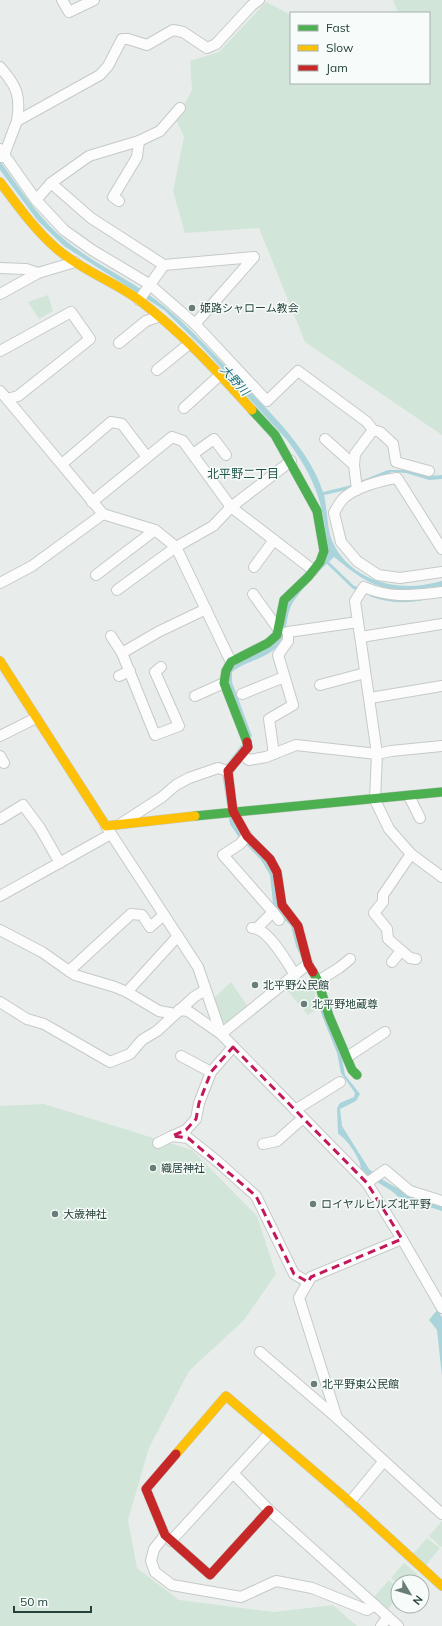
<svg xmlns="http://www.w3.org/2000/svg" width="442" height="1626" font-family="Mulish,'Noto Sans JP',sans-serif">
<style>
.green{fill:#d1e6d8}
.water{fill:#a9d4db}
.lines{fill:none;stroke-linecap:round;stroke-linejoin:round}
.stream{stroke:#a9d4db;stroke-width:3}
.street-casing{stroke:#c5cac8;stroke-width:12}
.fast-casing{stroke:#c3cbc8;stroke-width:10}
.slow-casing{stroke:#c3cbc8;stroke-width:10}
.jam-casing{stroke:#c3cbc8;stroke-width:10}
.street{stroke:#fcfcfc;stroke-width:10}
.fast{stroke:#4caf50;stroke-width:9}
.slow{stroke:#ffc107;stroke-width:9}
.jam{stroke:#c62828;stroke-width:9}
.marked{fill:none;stroke:#c2185b;stroke-width:3;stroke-dasharray:8 5;stroke-linejoin:round}
.poi-dot{fill:#697e78;stroke:#f7fbf9;stroke-width:1.5}
.labels{text-anchor:middle;dominant-baseline:central;stroke-width:3;stroke-linejoin:round;paint-order:stroke}
.poi-label{font-size:11px;fill:#24423a;stroke:#f7fbf9;text-anchor:start}
.water-label{font-size:12px;font-style:italic;fill:#1c6f80;stroke:#f7fbf9}
.neighbourhood-label{font-size:12px;fill:#1f5548;stroke:#f7fbf9}
</style>
<rect width="100%" height="100%" fill="#e8edeb"/>
<!-- green -->
<g class="green">
<polygon points="393,0 442,0 442,435 305,342 259,228 185,233 173,191 184,137 176,119 192,90 190,61 219,52 266,2 291,15 291,83 429,83 429,13 398,13"/>
<polygon points="48,295 53,311 39,319 28,302"/>
<polygon points="296,980 302,980 309,988 313,986 318,1008 308,1015 285,988"/>
<polygon points="231,982 248,1007 231,1021 223,1023 214,998"/>
<polygon points="44,1104 192,1150 257,1216 276,1274 244,1320 189,1371 149,1448 128,1520 137,1568 179,1600 274,1612 333,1605 357,1626 0,1626 0,1106"/>
<polygon points="442,1521 442,1546 441,1547 429,1536"/>
<polygon points="427,1538 440,1548 426,1565 413,1554"/>
<polygon points="404,1563 417,1574 410,1582 398,1582 398,1584 391,1578"/>
<polygon points="389,1580 398,1588 398,1597 388,1609 374,1597"/>
</g>
<!-- water -->
<g class="water">
<path d="M 0,161 C 18,186 36,214 59,235 C 87,260 124,276 155,299 C 183,320 207,347 231,372 C 264,407 308,445 323,492 L 348,486 L 388,470 L 407,470 L 430,476 L 442,475 L 442,479 L 429,480 L 406,473 L 392,472 L 355,488 L 324,495 C 327,508 327,522 330,535 C 341,570 377,587 412,586 C 422,586 432,583 442,581 L 442,586 C 389,594 375,591 334,557 C 322,568 298,592 291,606 C 285,620 288,634 277,646 C 267,659 245,661 232,672 L 232,682 L 252,736 L 227,772 L 232,816 L 237,825 L 270,862 L 275,873 L 280,904 L 297,927 L 304,958 L 319,990 L 325,1018 L 340,1048 L 345,1075 L 360,1094 L 356,1101 L 340,1109 L 342,1126 L 369,1169 L 383,1180 L 409,1195 L 442,1205 L 442,1211 L 423,1205 L 405,1201 L 405,1199 L 397,1196 C 396,1192 370,1179 364,1173 C 360,1169 361,1166 359,1161 C 356,1153 346,1138 338,1134 L 337,1108 L 340,1103 L 354,1097 L 355,1093 L 341,1073 L 337,1053 L 321,1013 L 316,990 L 296,946 L 291,926 L 281,916 L 273,903 L 270,875 L 261,860 L 238,836 L 230,824 L 222,773 L 226,765 L 243,743 L 247,735 L 226,677 C 233,655 263,657 277,640 C 285,629 281,614 287,602 C 293,592 313,574 322,564 C 331,549 327,544 325,528 C 320,492 309,470 287,440 L 203,348 L 164,310 L 64,246 L 38,221 L 0,170 Z"/>
<polygon points="442,1304 442,1312 440,1315 442,1317 442,1376 437,1330 429,1320"/>
</g>
<g class="lines">
<!-- stream -->
<g class="stream">
<polyline points="326,561 353,587 360,590"/>
<path d="M 371,595 C 387,601 405,602 422,599"/>
</g>
<!-- street casing -->
<g class="street-casing">
<g id="street">
<polyline points="62,0 69,12 94,0"/>
<path d="M 0,67 C 17,86 21,96 17,121"/>
<polyline points="0,149 36,200 64,230 92,250 149,284 195,324 267,401 298,371 367,422 373,430 380,432 393,444 396,462 429,471"/>
<polyline points="1,157 4,155 17,121 100,75 108,66 122,39 128,39 147,45 173,30 183,32 207,48 216,44 252,5 259,0"/>
<polyline points="51,183 91,218 164,265 254,257 195,324"/>
<polyline points="36,200 51,183 89,156 139,141 160,131 180,108"/>
<polyline points="119,201 113,197 137,157 139,141"/>
<polyline points="0,268 26,269 38,273"/>
<polyline points="0,294 38,273 75,262"/>
<polyline points="139,300 164,265"/>
<polyline points="119,343 146,321 158,317"/>
<polyline points="0,351 71,312 90,339 18,396 7,399 0,391"/>
<polyline points="157,370 189,344"/>
<polyline points="7,399 103,514 155,530 176,547 231,662"/>
<polyline points="184,408 220,375"/>
<polyline points="325,439 354,465"/>
<polyline points="193,454 214,439 226,455"/>
<polyline points="62,464 111,422 122,424 147,457"/>
<polyline points="357,490 354,465 355,454 373,430"/>
<polyline points="92,502 172,437 183,441 231,507 291,461"/>
<path d="M 442,549 L 397,478 C 382,480 352,488 342,500 C 339,504 336,509 334,513 L 341,542 L 357,561 L 378,575 L 400,578 L 442,572"/>
<polyline points="254,567 274,540"/>
<polyline points="96,575 155,530"/>
<polyline points="0,583 32,566 103,514"/>
<polyline points="117,590 176,547 213,526 231,507 313,570"/>
<path d="M 442,592 C 413,595 392,599 364,587 L 355,601 L 377,754 L 375,800 L 389,829 L 411,854 L 442,877"/>
<polyline points="253,594 279,630"/>
<polyline points="111,636 122,653 155,735 179,726 155,672 161,667"/>
<polyline points="361,637 442,624"/>
<polyline points="122,653 158,632 206,609"/>
<polyline points="119,676 130,671"/>
<polyline points="320,685 365,673"/>
<polyline points="242,694 284,677"/>
<polyline points="195,696 224,683"/>
<polyline points="370,698 442,686"/>
<polyline points="0,736 36,718"/>
<polyline points="274,754 269,719 293,705 278,655 288,641 288,632 358,622"/>
<polyline points="242,755 249,760 266,757 296,745 377,754 391,751 442,746"/>
<polyline points="0,756 4,763"/>
<polyline points="409,796 420,818"/>
<polyline points="0,819 23,805 40,828 60,863"/>
<polyline points="122,823 162,797 176,785 189,778 218,768 228,771"/>
<polyline points="106,826 198,967 221,1034 367,1183 402,1239 442,1308"/>
<polyline points="247,836 240,844 223,855 273,912 257,928"/>
<polyline points="411,854 383,895 383,902 374,913 387,929 388,939 410,958 416,959"/>
<polyline points="0,896 111,834"/>
<polyline points="273,912 279,920"/>
<path d="M 252,928 C 268,928 287,962 295,975"/>
<polyline points="0,930 42,952 69,971 131,914 142,915 150,927 164,915"/>
<polyline points="392,962 401,951"/>
<polyline points="69,971 75,975 115,987 127,992 159,1011 175,1014"/>
<polyline points="318,981 339,968 350,959"/>
<polyline points="127,992 178,936"/>
<polyline points="0,1002 27,1019 44,1024 110,1062 130,1054 142,1040 157,1031 194,997 205,990"/>
<polyline points="179,1010 188,1011 221,1034 308,964"/>
<polyline points="181,1056 211,1072"/>
<polyline points="347,1057 385,1032"/>
<polyline points="295,1110 340,1082"/>
<polyline points="172,1136 186,1130 196,1119 199,1103 211,1072 233,1047"/>
<polyline points="158,1143 172,1136 188,1138 217,1161 256,1196 294,1274 308,1282"/>
<polyline points="263,1144 277,1141 303,1118"/>
<polyline points="367,1183 385,1170 410,1191 442,1201"/>
<polyline points="402,1239 311,1277 299,1298 337,1418 442,1514"/>
<polyline points="260,1352 337,1418"/>
<polyline points="233,1473 269,1510 398,1626"/>
<polyline points="350,1502 383,1462"/>
<polyline points="165,1535 154,1549 151,1561 155,1572 172,1585 241,1597 276,1581 312,1588 367,1610 375,1605"/>
<polyline points="171,1541 269,1434"/>
<polyline points="381,1626 388,1617"/>
</g>
</g>
<!-- fast casing -->
<g class="fast-casing">
<g id="fast">
<polyline points="247,742 224,683 226,671 231,662 268,643 277,635 284,600 308,577 320,562 324,551 317,511 275,435 252,410"/>
<polyline points="195,816 442,792"/>
<polyline points="313,972 318,981 329,1016 352,1070 357,1075"/>
</g>
</g>
<!-- slow casing -->
<g class="slow-casing">
<g id="slow">
<path d="M 0,182 C 17,205 35,230 57,249 C 81,270 113,281 139,300 C 181,332 217,371 252,410"/>
<polyline points="0,661 106,826 195,816"/>
<polyline points="176,1454 226,1396 350,1502 442,1586"/>
</g>
</g>
<!-- jam casing -->
<g class="jam-casing">
<g id="jam">
<polyline points="247,742 248,747 228,771 233,811 247,836 270,859 277,872 282,905 298,926 308,964 313,972"/>
<polyline points="176,1454 146,1489 165,1535 210,1575 269,1510"/>
</g>
</g>
<!-- street -->
<use href="#street" class="street"/>
<!-- fast -->
<use href="#fast" class="fast"/>
<!-- slow -->
<use href="#slow" class="slow"/>
<!-- jam -->
<use href="#jam" class="jam"/>
</g>
<!-- marked area -->
<path class="marked" d="M 233,1047 L 367,1183 L 402,1239 L 311,1277 L 308,1282 L 294,1274 L 256,1196 L 188,1138 L 172,1136 L 186,1130 L 196,1119 L 199,1103 L 211,1072 Z"/>
<!-- markers -->
<g class="poi-dot">
<circle cx="192" cy="308" r="4"/>
<circle cx="255" cy="985" r="4"/>
<circle cx="304" cy="1004" r="4"/>
<circle cx="153" cy="1168" r="4"/>
<circle cx="313" cy="1204" r="4"/>
<circle cx="55" cy="1214" r="4"/>
<circle cx="314" cy="1384" r="4"/>
</g>
<g class="labels">
<!-- poi labels -->
<g class="poi-label">
<text x="200" y="308">姫路シャローム教会</text>
<text x="263" y="985">北平野公民館</text>
<text x="312" y="1004">北平野地蔵尊</text>
<text x="161" y="1168">織居神社</text>
<text x="321" y="1204">ロイヤルヒルズ北平野</text>
<text x="63" y="1214">大歳神社</text>
<text x="322" y="1384">北平野東公民館</text>
</g>
<!-- water labels -->
<g class="water-label">
<text transform="translate(235 380) rotate(48)">大野川</text>
</g>
<!-- neighbourhood labels -->
<g class="neighbourhood-label">
<text x="243" y="473">北平野二丁目</text>
</g>
</g>
<!-- legend -->
<rect x="290" y="12" width="140" height="72" fill="#f7fbf9" stroke="#a3b1ad"/>
<rect x="298" y="25" width="20" height="6" fill="#4caf50" stroke="#a3b1ad"/>
<text x="326" y="32" font-size="12" fill="#24423a">Fast</text>
<rect x="298" y="45" width="20" height="6" fill="#ffc107" stroke="#a3b1ad"/>
<text x="326" y="52" font-size="12" fill="#24423a">Slow</text>
<rect x="298" y="65" width="20" height="6" fill="#c62828" stroke="#a3b1ad"/>
<text x="326" y="72" font-size="12" fill="#24423a">Jam</text>
<!-- north arrow -->
<g transform="translate(410 1594) rotate(128)"><circle r="19" fill="#f7fbf9" stroke="#a3b1ad"/>
<path d="M0-3L7 15L0 10L-7 15Z" fill="#697e78"/>
<text y="-6" font-size="11" font-weight="bold" text-anchor="middle" fill="#24423a">N</text>
</g>
<!-- scale -->
<path d="M14 1606v6h77v-6" fill="none" stroke="#24423a" stroke-width="2"/>
<text x="20" y="1606" font-size="12" fill="#24423a" stroke="#f7fbf9" stroke-width="3" paint-order="stroke">50 m</text>
</svg>
